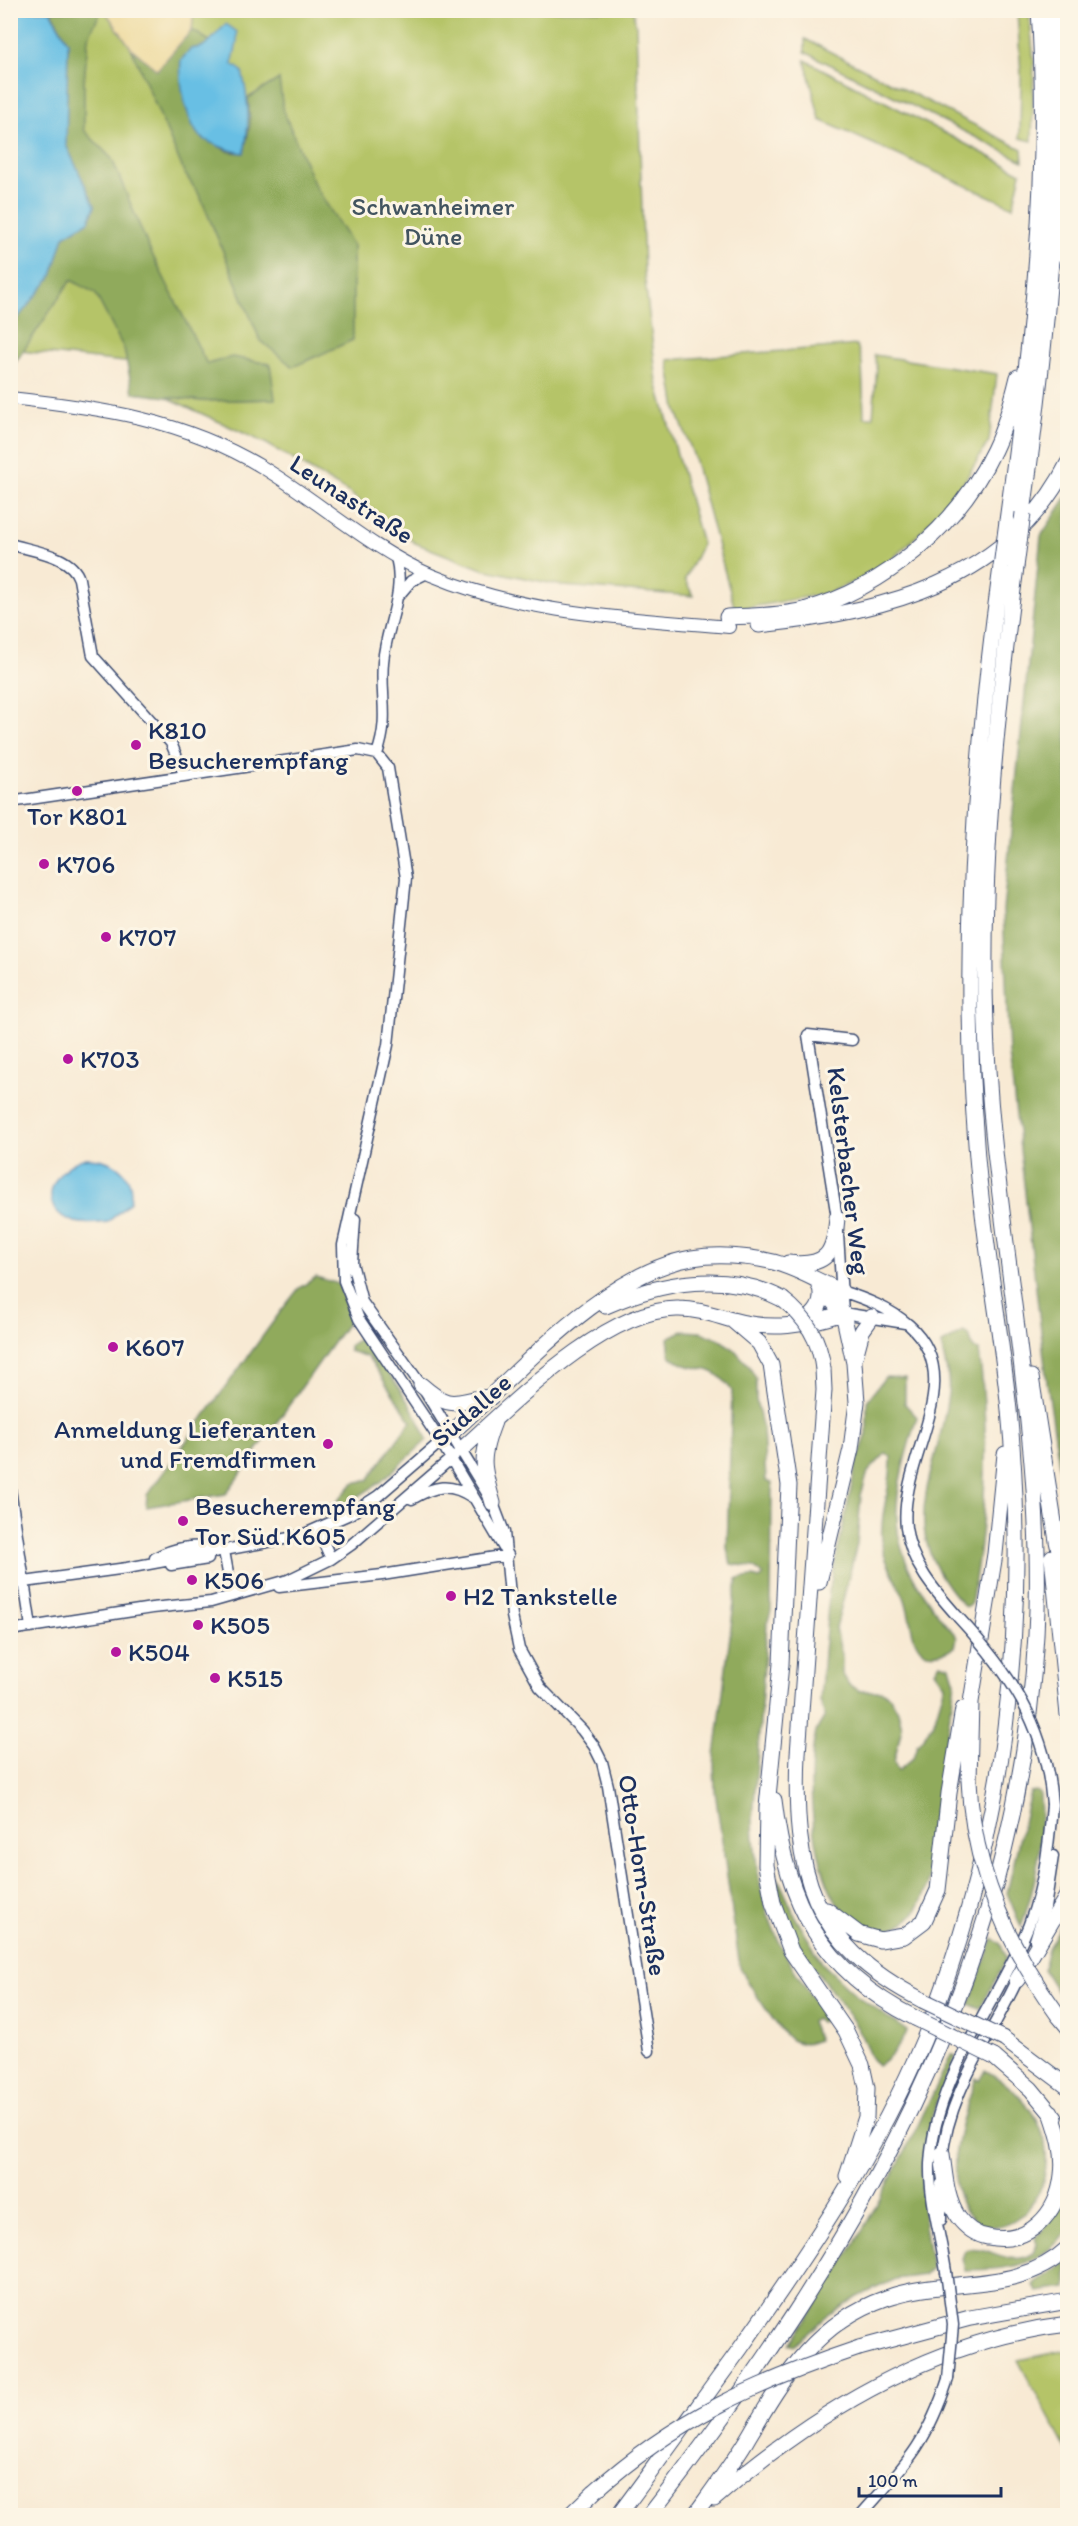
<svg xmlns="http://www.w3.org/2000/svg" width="1078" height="2526" viewBox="0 0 1078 2526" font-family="Itim,sans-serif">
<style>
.green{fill:#b5c467;stroke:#687a62;stroke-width:1.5}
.forest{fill:#90aa5c;stroke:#566c5d;stroke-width:1.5}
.sand{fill:#eeda9e;stroke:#84847e;stroke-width:1.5}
.water{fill:#67bfe4;stroke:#4177a1;stroke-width:1.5}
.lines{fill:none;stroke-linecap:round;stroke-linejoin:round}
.minor-casing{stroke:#3c4b70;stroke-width:13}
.major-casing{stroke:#3c4b70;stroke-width:14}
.highway-casing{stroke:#3c4b70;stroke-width:17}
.minor{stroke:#fff;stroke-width:10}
.major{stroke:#fff;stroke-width:12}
.highway{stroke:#fff;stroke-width:15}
.minor-bridge-casing{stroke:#3c4b70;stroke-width:13;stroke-linecap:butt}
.highway-bridge-casing{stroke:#3c4b70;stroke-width:17;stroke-linecap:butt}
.minor-bridge{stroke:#fff;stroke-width:10}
.highway-bridge{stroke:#fff;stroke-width:15}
.poi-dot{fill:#b5179e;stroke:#fcf5e5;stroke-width:2}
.labels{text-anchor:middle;stroke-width:6;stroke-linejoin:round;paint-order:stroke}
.park-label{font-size:26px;fill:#425460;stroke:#fcf5e5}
.street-label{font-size:26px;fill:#1b2f5e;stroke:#fcf5e5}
.poi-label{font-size:26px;fill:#1b2f5e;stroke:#fcf5e5;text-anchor:start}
</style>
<rect width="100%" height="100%" fill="#fcf5e5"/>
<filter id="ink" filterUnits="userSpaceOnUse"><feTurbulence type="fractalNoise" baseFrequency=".0167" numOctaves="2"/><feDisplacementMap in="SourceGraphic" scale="12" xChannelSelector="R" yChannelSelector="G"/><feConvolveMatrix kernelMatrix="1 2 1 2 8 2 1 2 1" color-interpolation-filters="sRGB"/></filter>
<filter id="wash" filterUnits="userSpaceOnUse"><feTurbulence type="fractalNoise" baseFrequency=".008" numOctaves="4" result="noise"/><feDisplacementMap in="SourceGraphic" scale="24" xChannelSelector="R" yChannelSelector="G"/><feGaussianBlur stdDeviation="1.35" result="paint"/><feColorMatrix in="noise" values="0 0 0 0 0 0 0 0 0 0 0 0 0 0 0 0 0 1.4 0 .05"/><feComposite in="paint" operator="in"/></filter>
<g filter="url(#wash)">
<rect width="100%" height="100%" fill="#f8ead4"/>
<path class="green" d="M10 11H633L636 26 644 272 657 382 702 544 685 579 693 596 563 586 482 569 415 543 348 492 267 444 166 397 202 401 275 399 172 367 11 350Z
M1017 11H1029L1034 62 1032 141 1020 138 1021 75Z
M805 39 1022 149 1023 161 805 52Z
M805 60 1021 173 1013 207 820 120Z
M857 345 862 363 864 417H873L877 366 874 355 997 374 989 441 964 482 920 533 879 571 828 593 735 610 693 454 676 409 668 360Z
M1067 2350H1068L1067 2451 1018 2360Z"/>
<path class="forest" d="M51 11H101L88 38 84 83V130L112 159 148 246 207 364 232 357 270 364 275 399 202 401 133 393 124 349 95 293 71 280 11 369V322L17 319 52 276 64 236 89 221 95 206 66 145 68 42Z
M192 30 210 41 202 47 191 49 199 136 230 152 244 153 250 124 248 98 279 79 283 110 314 184 353 246V340L293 367 260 340 200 196 185 174 131 48 157 69Z
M1067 496V1520L1046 1375 1009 1054 1003 910 1041 536Z
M316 1277 339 1284 350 1319 226 1494 146 1507 147 1495 281 1311 299 1288Z
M682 1331 701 1332 720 1340 734 1349 749 1366 756 1379V1400L763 1429 766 1481 772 1483 771 1611 767 1624 753 1820C756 1907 777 1949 827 2019L820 2022 816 2018 811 2022 818 2040C810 2043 800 2045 791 2040 780 2033 747 1981 740 1968L715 1791 714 1764 737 1579 753 1577 760 1579 764 1575 753 1567 731 1564 727 1548 732 1391C711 1358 693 1376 670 1356L668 1338Z
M963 1332 969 1335 973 1347 979 1351C990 1437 987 1518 971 1603L965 1607C890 1526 938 1482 948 1393 951 1374 942 1360 942 1344Z
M359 1339C377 1352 422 1419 427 1440L381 1482 328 1516 321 1515 314 1507 336 1503 353 1483 368 1480 411 1421 368 1357 349 1351V1346Z
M885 1377 905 1378V1404L917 1417C885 1518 886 1555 957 1637L955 1647C907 1671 915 1625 904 1597 898 1582 886 1565 883 1550 877 1518 892 1488 891 1457L886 1453 868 1472 861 1495 857 1544 836 1628 842 1658V1673L849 1685 860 1691H882L891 1698 898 1711 902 1727 894 1762 898 1771 913 1758 917 1745 933 1725 945 1685 935 1671 940 1663 950 1666 955 1682C950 1719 942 1756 939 1794 935 1826 936 1863 925 1893 919 1909 909 1924 893 1928 812 1950 803 1780 816 1732 818 1727 822 1721 825 1716L820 1701 829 1592 856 1465 867 1434V1401Z
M1036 1791 1040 1794C1043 1845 1038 1879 1021 1927L1007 1893 1030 1792Z
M777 1876 797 1920 823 1964 857 1996 907 2031C903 2044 888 2059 877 2066 868 2057 865 2041 858 2029 825 1974 784 1948 777 1876Z
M1067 1915 1068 2008H1067L1043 1969 1048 1948Z
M993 1938 1000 1943 1007 1958 980 2009 969 2004Z
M951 2054 956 2056C936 2099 920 2142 922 2190 922 2216 928 2242 932 2268L925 2275 896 2279 857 2297 825 2318 795 2346 790 2344C854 2253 906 2156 951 2054Z
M985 2070C1008 2083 1023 2098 1037 2120 1078 2206 971 2273 956 2185 950 2150 965 2111 976 2078L979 2081Z
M1067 2184V2232C1037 2267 1009 2270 965 2270L962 2259 965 2250C988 2242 1007 2270 1034 2253L1037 2244 1035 2238C1051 2222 1063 2206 1067 2184Z
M1067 2261V2288L1037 2292 1034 2285Z"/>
<path class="sand" d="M105 11H194L192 30 157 70 131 48Z"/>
<path class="water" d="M11 10 50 11 68 42 66 145 95 206 89 221 64 236 52 276 17 319 11 322Z
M226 24 237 32V43L232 64 242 71C249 102 250 121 244 153 233 152 203 142 197 133 185 114 179 83 181 60L191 49 202 47 210 41Z
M86 1158C113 1158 136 1173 130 1202L108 1222C98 1223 86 1225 75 1222 33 1209 52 1167 86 1158Z"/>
</g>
<g filter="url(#ink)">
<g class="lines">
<g class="minor-casing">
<path id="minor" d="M10 544C32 551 72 555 79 579L93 656 171 743 184 774
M399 595 411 581 427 573
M377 754C390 718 380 697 383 662 386 626 406 594 396 557
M10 802 358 750 377 754 388 768 406 878 388 1045 343 1245 344 1281 359 1319 441 1442 508 1555
M852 1040 808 1035 837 1218 843 1313 905 1323
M355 1219 352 1263 362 1302 421 1385 493 1503 504 1532 512 1616 519 1649 540 1687 582 1730 594 1746 602 1762 608 1786 649 2051
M841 1291C866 1299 889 1308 909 1325 971 1380 898 1459 906 1528 911 1564 934 1590 958 1617
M10 1489 31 1627
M412 1499C434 1486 450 1482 472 1497
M318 1530 331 1559
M224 1551 232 1595
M155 1558C173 1548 195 1544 215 1548
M171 1565 208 1559
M10 1584 127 1568 300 1536 350 1514 378 1496 444 1439
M279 1587 382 1575 508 1555
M10 1630 152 1608 211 1602 288 1580 331 1559 351 1545 454 1456
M1035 1940 1045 1908 1053 1856
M942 2160C948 2090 993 2035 1020 1974
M941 2184V2220
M946 2272C941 2236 929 2200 930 2164 934 2082 990 2013 1022 1941 1042 1898 1049 1851 1052 1804
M860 2516C905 2465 926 2446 948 2379"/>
</g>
<g class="major-casing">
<path id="major" d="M10 398C102 408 182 419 262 467 319 501 369 548 431 575 526 615 628 618 729 627"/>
</g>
<g class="highway-casing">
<path id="highway" d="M1059 229 1068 267
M1023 513C1046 346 1064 179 1054 10
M1007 521C1030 352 1051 181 1039 10
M727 617C752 616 780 616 804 610 885 588 958 526 994 450 1005 427 1012 402 1018 377
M759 625C881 613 1008 583 1068 463
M788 1263C827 1267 834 1254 837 1218
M819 1286 843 1313 854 1363 857 1402 851 1449 819 1582
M606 1306C661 1282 727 1270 782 1299
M732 1320 759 1343 771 1365 789 1485 781 1664 767 1807 766 1865 773 1903 791 1951 846 2031 862 2065 867 2088 866 2117 847 2176
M803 1322C817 1314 824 1303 820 1287
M855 1357 862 1331 872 1317
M823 1369 824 1390 798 1754C793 1872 810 1943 922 2000
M1031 1377 1057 1541 1068 1589
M421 1385C454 1414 455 1399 491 1397
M451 1433C517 1375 603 1273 692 1258 716 1254 746 1256 769 1261 794 1266 818 1282 841 1291
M461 1450C512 1404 608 1307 679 1309 698 1309 714 1315 732 1320 771 1331 805 1326 843 1313
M493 1503C482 1466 480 1458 494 1422
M1052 1557 1068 1715
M969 1780 971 1702 995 1554 1005 1454
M774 1800C786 1903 820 1970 915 2018
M827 1910 859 1934 880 1940 904 1936 924 1921 938 1890 949 1793 963 1709
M1017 1980 1068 1894
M1058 2015 1068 2027
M1004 2039 1068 2087
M994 2057 1031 2089 1055 2118
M942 2154C945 2175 946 2199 958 2217 965 2227 976 2235 988 2237 1028 2246 1058 2214 1062 2175 1065 2153 1058 2132 1051 2112
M859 2348 970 2318 1068 2301
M714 2499C814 2412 933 2340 1068 2324
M569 2516 594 2492
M618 2516C659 2461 699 2405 740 2349 810 2250 877 2151 924 2039 1005 1840 1030 1623 1009 1410 1000 1321 982 1233 976 1144 961 951 974 758 1001 567
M649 2516C855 2250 1017 1979 1036 1635 1045 1471 1009 1296 993 1132 974 944 991 754 1016 567
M694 2516C712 2491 730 2467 746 2441 783 2379 814 2323 886 2298 947 2276 1017 2296 1068 2248"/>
</g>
<use href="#minor" class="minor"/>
<use href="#major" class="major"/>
<use href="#highway" class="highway"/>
<g class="minor-bridge-casing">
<path id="minor-bridge" d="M958 1617C1010 1673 1046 1725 1052 1804
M946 2272 953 2325 948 2379"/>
</g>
<g class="highway-bridge-casing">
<path id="highway-bridge" d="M1001 567 1007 521
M1016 567 1023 513
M782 1299C806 1317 820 1339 823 1369
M969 1780C972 1866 1008 1946 1058 2015
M922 2000 1004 2039
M915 2018 994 2057
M594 2492C675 2419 757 2382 859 2348"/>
</g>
<use href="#minor-bridge" class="minor-bridge"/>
<use href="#highway-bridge" class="highway-bridge"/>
</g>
</g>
<g class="poi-dot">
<circle cx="136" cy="745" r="6"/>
<circle cx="77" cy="791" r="6"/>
<circle cx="44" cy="864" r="6"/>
<circle cx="106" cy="937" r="6"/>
<circle cx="68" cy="1059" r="6"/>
<circle cx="113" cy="1347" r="6"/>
<circle cx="328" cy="1444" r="6"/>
<circle cx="183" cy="1521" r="6"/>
<circle cx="192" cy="1580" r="6"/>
<circle cx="451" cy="1596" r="6"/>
<circle cx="198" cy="1625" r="6"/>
<circle cx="116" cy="1652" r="6"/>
<circle cx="215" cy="1678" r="6"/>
</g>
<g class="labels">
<g class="park-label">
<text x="433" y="215">Schwanheimer<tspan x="433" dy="30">Düne</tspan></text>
</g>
<g class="street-label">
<text transform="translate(352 499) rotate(33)" y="9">Leunastraße</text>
<text transform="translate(849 1171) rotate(83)" y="9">Kelsterbacher Weg</text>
<text transform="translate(471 1410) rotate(-41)" y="9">Südallee</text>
<text transform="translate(643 1875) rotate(81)" y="9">Otto-Horn-Straße</text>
</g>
<g class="poi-label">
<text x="148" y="739">K810<tspan x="148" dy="30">Besucherempfang</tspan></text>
<text x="77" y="825" text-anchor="middle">Tor K801</text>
<text x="56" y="873">K706</text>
<text x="118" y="946">K707</text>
<text x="80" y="1068">K703</text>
<text x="125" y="1356">K607</text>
<text x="316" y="1438" text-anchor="end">Anmeldung Lieferanten<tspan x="316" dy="30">und Fremdfirmen</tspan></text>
<text x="195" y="1515">Besucherempfang<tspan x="195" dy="30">Tor Süd K605</tspan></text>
<text x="204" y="1589">K506</text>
<text x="463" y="1605">H2 Tankstelle</text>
<text x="210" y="1634">K505</text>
<text x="128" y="1661">K504</text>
<text x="227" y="1687">K515</text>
</g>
</g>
<rect width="1078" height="2526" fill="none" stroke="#fcf5e5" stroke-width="36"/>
<path d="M859 2487v9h142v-9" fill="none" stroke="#1b2f5e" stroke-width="3"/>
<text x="868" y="2487" font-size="18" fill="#1b2f5e" stroke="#fcf5e5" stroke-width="4.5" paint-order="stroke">100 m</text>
</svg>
